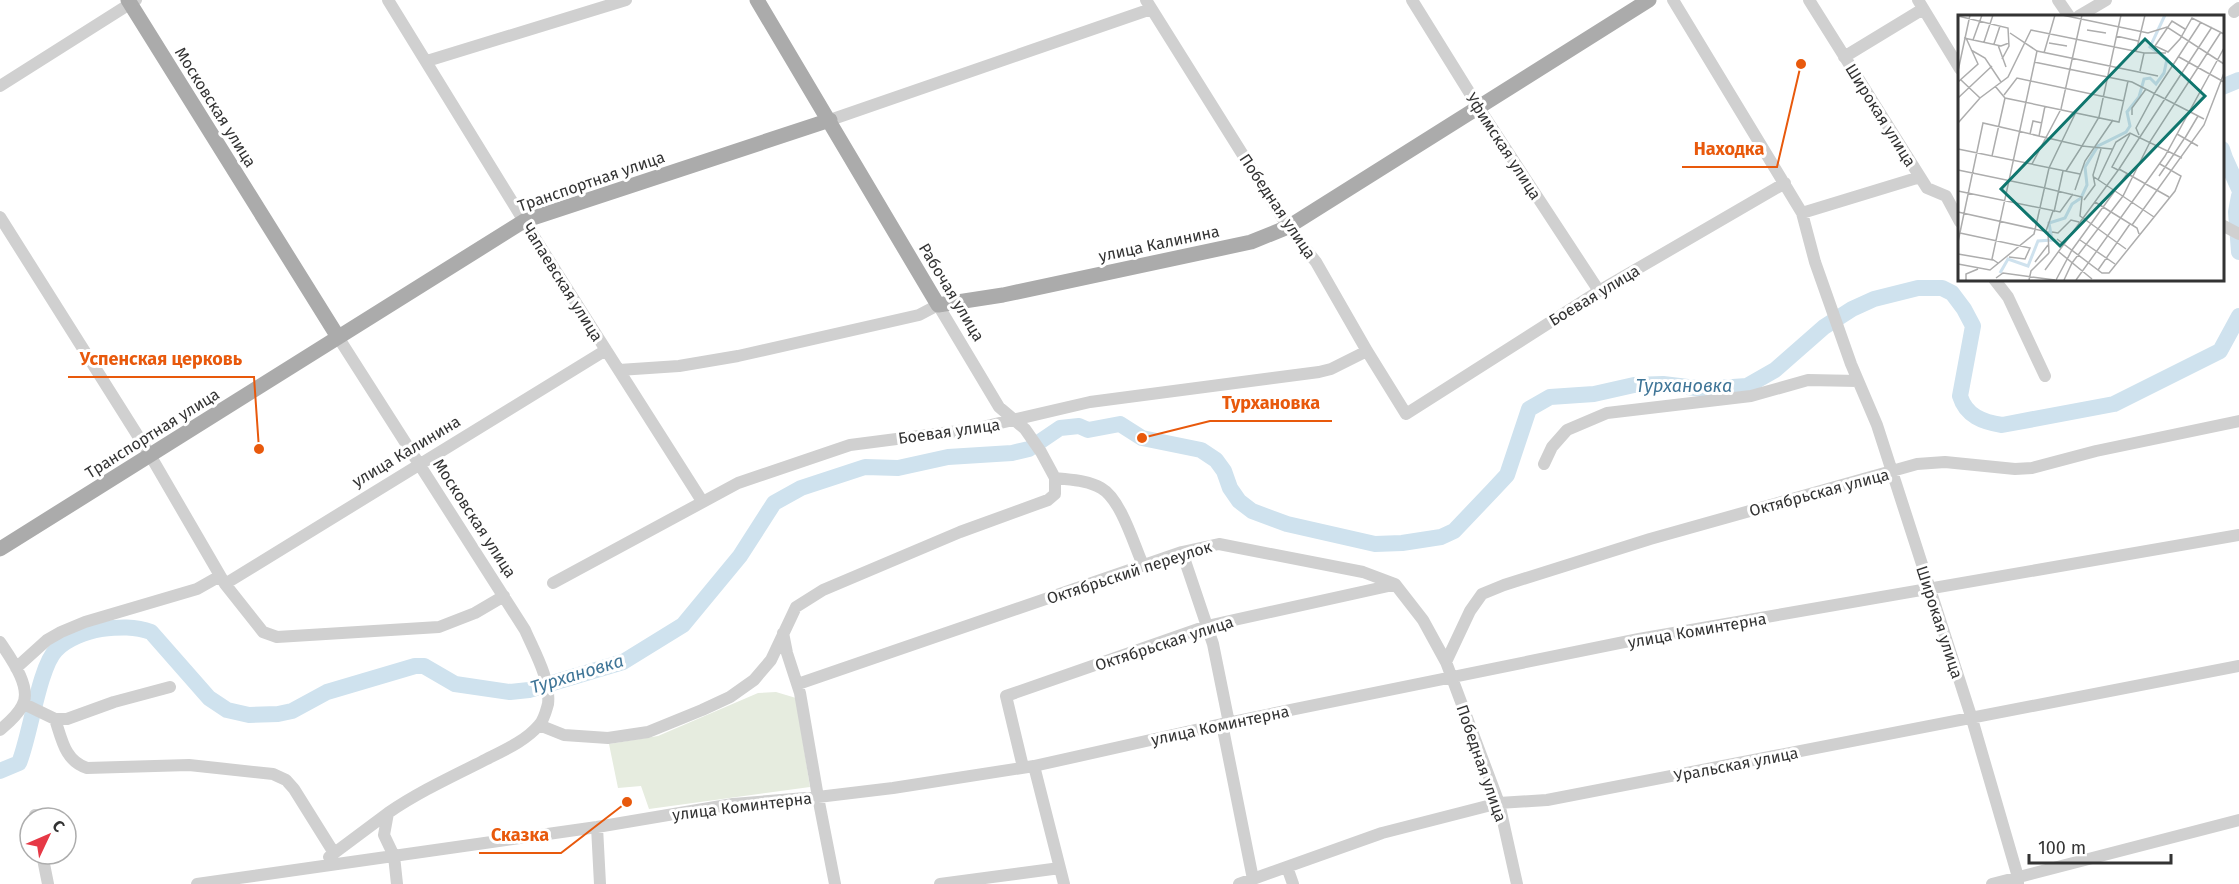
<svg xmlns="http://www.w3.org/2000/svg" width="2239" height="884" viewBox="0 0 2239 884" font-family="'Fira Sans',sans-serif">
<style>
.green{fill:#e6ecdf}
.lines{fill:none;stroke-linecap:round;stroke-linejoin:round}
.river{stroke:#cfe2ee;stroke-width:16}
.minor{stroke:#d0d0d0;stroke-width:12}
.major{stroke:#ababab;stroke-width:15}
.labels{text-anchor:middle;stroke-width:6;stroke-linejoin:round;paint-order:stroke}
.street-label{font-size:16px;fill:#333;stroke:#fff}
.water-label{font-size:18px;font-style:italic;fill:#3f7597;stroke:#fff}
.inset-river{fill:none;stroke:#cfe2ee;stroke-width:3}
.inset-road{fill:none;stroke:#adadad;stroke-width:1.5}
.view{fill:#0f766e;fill-opacity:0.15;stroke:#0f766e;stroke-width:3}
.inset-edge{fill:none;stroke:#333;stroke-width:3}
.leader{fill:none;stroke:#e8590c;stroke-width:2}
.callout-dot{fill:#e8590c;stroke:#fff;stroke-width:2}
.callout-label{font-size:18px;text-anchor:middle;font-weight:bold;fill:#e8590c;stroke:#fff;stroke-width:6;stroke-linejoin:round;paint-order:stroke}
</style>
<rect width="100%" height="100%" fill="#fff"/>
<path class="green" d="M776 692 796 698 810 787 649 809 641 786 618 788 609 744 658 736 758 693Z"/>
<g class="lines">
<path class="river" d="M2222 87 2239 80
M2222 149 2225 158 2239 189
M2239 196 2236 212 2239 252
M0 771 19 763C30 737 39 667 56 650 66 639 87 631 101 629 119 627 135 626 151 632L209 698 227 710 249 715 278 714 292 711 327 692 415 666H424L455 684 510 692 529 690 623 662 683 625 740 556 774 503 801 488 865 467 898 468 948 457 1012 453 1029 449 1060 428 1079 426 1088 430 1120 424 1142 438 1201 450 1216 460 1224 471 1230 488 1239 501 1252 511 1287 524 1375 544 1402 543 1441 537 1454 531 1493 490 1507 475 1529 409 1550 397 1594 394 1634 385 1663 384 1704 389 1747 386 1775 370 1824 327 1852 309 1874 299 1918 288H1942L1952 293 1964 309 1973 326 1960 396C1966 416 1983 422 2002 425L2114 404 2220 351 2239 316"/>
<path class="minor" d="M388 0 524 221 702 501
M1146 0 1288 227 1316 262 1367 351 1406 414 1599 291 1785 183
M1412 0 1479 108 1599 291
M1673 0 1802 213 1815 262 1851 364 1877 425 1972 719 2018 877V884
M1809 0 1927 188 1946 196 1960 222
M1918 0 1960 69
M2058 0 2069 16
M2234 12 2239 8
M2079 16 2106 0
M1844 57 1923 9
M427 61 626 0
M0 86 136 0
M830 120 1151 9
M1802 213 1920 177
M0 217 150 455 225 584 263 632 277 637 439 627 475 613 504 596
M2222 225 2239 234
M1994 279 2008 297 2045 376
M338 337 525 630C534 651 551 680 548 704 546 711 544 720 539 725 525 742 500 752 481 762 449 778 417 793 388 813L384 835 394 856 397 884
M1544 464 1552 447 1567 430 1607 413 1751 396 1808 380 1858 381
M1055 478C1070 480 1087 480 1101 488 1121 499 1134 545 1143 565
M1182 552 1213 644 1229 723
M553 583 738 483 850 445 974 429 1090 402 1319 372 1331 369 1367 351
M225 584 606 350
M783 633 787 653 800 693 818 797 835 884
M0 642C10 657 33 688 22 706 17 716 8 723 0 730
M1446 662 1470 611 1482 594 1504 585 1650 539 1917 464 1945 462 2015 469 2032 468 2096 451 2239 421
M16 668 47 640 61 632 85 622 197 589 220 576
M798 684 1182 552 1219 544 1363 572 1395 584 1423 620 1446 662 1499 803 1517 884
M24 704 55 719H67L114 702 170 687
M55 719C62 740 65 761 87 768L189 765 273 774 286 780 294 789 334 853
M1222 724 1253 879
M539 725 564 735 608 738 648 732 702 710 730 697 754 680 771 660 796 607 823 590 960 532 1048 500 1055 494V478L1041 452 1025 429 999 407 938 305 919 315 738 356 679 366 619 370
M1034 766 1064 884
M1023 767 1006 696 1207 626 1393 585
M35 815 36 818
M597 827 600 884
M42 854 48 884
M329 857 388 813
M1287 867 1293 884
M197 884 597 827 733 804 818 797 893 788 1034 766 1222 724 1639 639 2239 535
M940 884 1060 868
M1239 884 1382 833 1499 803 1547 800 2239 666
M1992 884 2239 820"/>
<path class="major" d="M128 0 338 337
M757 0 938 305 1003 295 1251 242 1288 227 1649 0
M0 549 524 221 830 120"/>
</g>
<g class="labels">
<g class="street-label">
<text transform="translate(216 107) rotate(58)" y="6">Московская улица</text>
<text transform="translate(1881 115) rotate(58)" y="6">Широкая улица</text>
<text transform="translate(1504 146) rotate(57)" y="6">Уфимская улица</text>
<text transform="translate(591 181) rotate(-19)" y="6">Транспортная улица</text>
<text transform="translate(1278 206) rotate(56)" y="6">Победная улица</text>
<text transform="translate(1159 243) rotate(-12)" y="6">улица Калинина</text>
<text transform="translate(563 282) rotate(58)" y="6">Чапаевская улица</text>
<text transform="translate(952 292) rotate(59)" y="6">Рабочая улица</text>
<text transform="translate(1594 295) rotate(-31)" y="6">Боевая улица</text>
<text transform="translate(949 431) rotate(-8)" y="6">Боевая улица</text>
<text transform="translate(152 433) rotate(-32)" y="6">Транспортная улица</text>
<text transform="translate(406 451) rotate(-31)" y="6">улица Калинина</text>
<text transform="translate(1819 492) rotate(-15)" y="6">Октябрьская улица</text>
<text transform="translate(475 518) rotate(57)" y="6">Московская улица</text>
<text transform="translate(1129 572) rotate(-18)" y="6">Октябрьский переулок</text>
<text transform="translate(1940 622) rotate(72)" y="6">Широкая улица</text>
<text transform="translate(1697 630) rotate(-10)" y="6">улица Коминтерна</text>
<text transform="translate(1164 643) rotate(-18)" y="6">Октябрьская улица</text>
<text transform="translate(1220 725) rotate(-12)" y="6">улица Коминтерна</text>
<text transform="translate(1482 763) rotate(71)" y="6">Победная улица</text>
<text transform="translate(1736 764) rotate(-11)" y="6">Уральская улица</text>
<text transform="translate(742 806) rotate(-7)" y="6">улица Коминтерна</text>
</g>
<g class="water-label">
<text x="1684" y="392">Турхановка</text>
<text transform="translate(577 674) rotate(-17)" y="6">Турхановка</text>
</g>
</g>
<g transform="translate(1958 15)">
<rect width="266" height="266" fill="#fff"/>
<path class="inset-river" d="M42 258 50 244 70 251 80 226 94 225 91 208 107 203 114 189 123 183 129 170 127 152 140 131 168 117 172 111 169 97 181 82 186 64 192 63 198 69 206 58 209 44 192 32 207 0"/>
<path class="inset-road" d="M104 0 190 18 209 12 266 49M0 1 50 13 51 31 44 44M227 14 214 6 197 31 210 37 222 24 234 3 266 19M129 15 148 18M52 18 79 36 200 61M158 21 180 26M6 23 43 31 51 28M15 25 24 0M26 27 35 0M91 28 109 31M36 29 42 11M40 30 48 52M13 35 27 43 43 67M178 37 187 0M86 38 97 0M221 42 266 67M76 47 174 67 246 104M0 56 12 0M182 56 186 38M3 65 22 83M0 67 20 49 8 23M37 71 47 83 161 107 170 66M46 80 59 63 166 86M0 83 34 51M174 100V93L188 74M0 108 22 83 50 62 73 15 186 38H208M72 119 75 106 84 108M219 119 240 131M181 120 178 113 198 76 243 7M81 121 87 91M227 123 240 101M104 126 118 97M0 134 122 159M216 139 226 124M34 141 47 83M74 149 103 94 124 0M161 154 211 182M0 155 87 173M160 155 154 152 172 119M108 156 124 131 154 134M201 161 216 139M136 162 196 202M140 165 158 127 172 118 224 143M87 173 124 182 122 201 125 203M117 175 127 146 155 105M0 176 102 197 115 179M126 185 137 170 135 160 143 134M137 187 179 213 181 219M0 197 90 217 91 238M96 197 105 156M125 203 168 234M174 210 246 110 266 58M88 216 95 196M94 217 100 218 113 205 121 207M2 218 72 233 67 244 51 242M99 224 144 258H151L217 176 223 161 202 149M122 225 157 249M0 227 25 108 124 131 141 102 163 0M101 237 134 264M0 239 35 245M77 247 90 230M40 248 34 244 79 36M0 249 32 255 76 219 91 153 104 126M87 255 161 154 254 12M140 255 172 209M38 263 45 258 97 265M8 265V259L20 254M71 265 73 256 91 238M98 265 114 235 169 159M106 265 114 248 165 181 193 125 263 17M118 265 207 141 266 33"/>
<path class="view" d="M187 24 247 81 102 231 43 174Z"/>
<rect width="266" height="266" class="inset-edge"/>
</g>
<path class="leader" d="M1801 64L1777 167H1682M259 449L254 377H68M1142 438L1210 421H1332M627 802L561 853H479"/>
<g class="callout-dot">
<circle cx="1801" cy="64" r="6"/>
<circle cx="259" cy="449" r="6"/>
<circle cx="1142" cy="438" r="6"/>
<circle cx="627" cy="802" r="6"/>
</g>
<g class="callout-label">
<text x="1729" y="155">Находка</text>
<text x="161" y="365">Успенская церковь</text>
<text x="1271" y="409">Турхановка</text>
<text x="520" y="841">Сказка</text>
</g>
<g transform="translate(48 836) rotate(46)"><circle r="28" fill="#ffffff" stroke="#adadad" stroke-width="1.5"/>
<path d="M0-4.5L10 22L0 15L-10 22Z" fill="#e63946"/>
<text y="-9" font-size="16" font-weight="bold" text-anchor="middle" fill="#333333">С</text>
</g>
<path d="M2029 854v9h142v-9" fill="none" stroke="#333333" stroke-width="3"/>
<text x="2038" y="854" font-size="18" fill="#333333" stroke="#ffffff" stroke-width="4.5" paint-order="stroke">100 m</text>
</svg>
